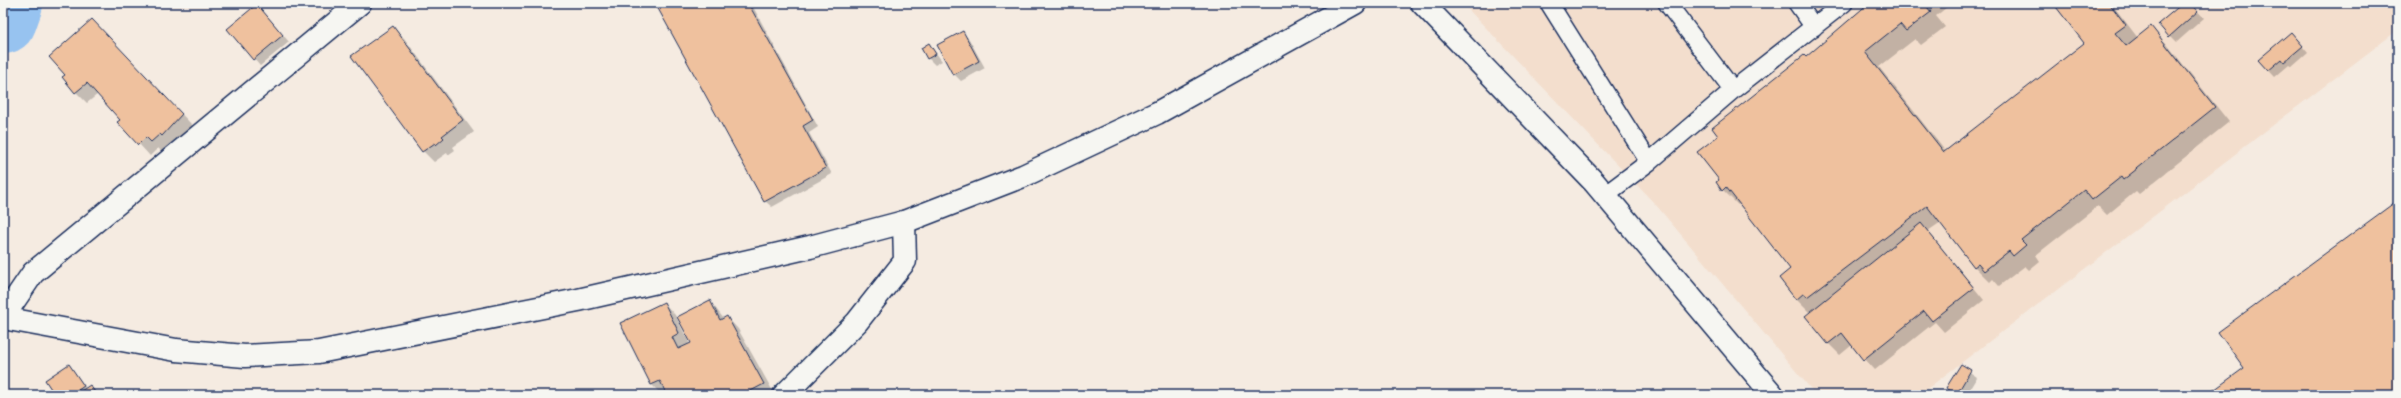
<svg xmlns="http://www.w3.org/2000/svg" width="2401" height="398" viewBox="0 0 2401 398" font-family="'Architects Daughter',sans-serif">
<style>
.built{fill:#f3decd}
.shadow{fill:#0003}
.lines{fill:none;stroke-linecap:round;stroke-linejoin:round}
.river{stroke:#97c3f0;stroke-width:68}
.building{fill:#efc19e;stroke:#1b2f5e}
.service-casing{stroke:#1b2f5e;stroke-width:20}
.minor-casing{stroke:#1b2f5e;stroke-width:25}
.tertiary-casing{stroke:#1b2f5e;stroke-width:25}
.service{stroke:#f6f6f2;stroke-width:17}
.minor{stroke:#f6f6f2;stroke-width:22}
.tertiary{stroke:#f6f6f2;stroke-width:22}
</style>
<rect width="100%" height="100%" fill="#f5ebe1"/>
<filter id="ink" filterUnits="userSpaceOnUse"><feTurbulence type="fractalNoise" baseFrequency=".025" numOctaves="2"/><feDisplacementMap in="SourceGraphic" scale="8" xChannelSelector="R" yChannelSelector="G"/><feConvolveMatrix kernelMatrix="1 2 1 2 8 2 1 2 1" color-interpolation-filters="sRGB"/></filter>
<g filter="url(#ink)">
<path class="built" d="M1467 3H2398V30L1919 395H1816L1656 205 1464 5Z"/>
<path class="shadow" d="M656 3H751L818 127 809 133 832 174 772 207 765 201Z
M1870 3H1952L1936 16 1945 27 1921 45 1915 39 1879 67 1946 152 2085 43 2054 3H2111L2138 38 2151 28 2166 43 2229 122 2139 194 2136 191 2107 215 2098 206 2036 255 2040 261 2029 270 2025 266 1999 286 1993 279 1990 282 1975 267 1941 222 1928 231 1984 300 1944 332 1935 322 1875 370 1852 345 1840 355 1828 343 1810 313 1796 299 1792 269 1740 203 1738 205 1723 190 1719 136 1806 58 1846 26 1844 24Z
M2184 3H2190L2204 18 2177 42 2160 25Z
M263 11 289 42 260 66 228 29Z
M393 27 404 38 474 132 453 147 455 150 448 155 447 153 434 162 423 151Z
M103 32 193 126 174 147 163 153 158 148 150 156 119 122 121 120 98 94 87 103 76 92Z
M962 32 969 39 985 68 961 81 954 74Z
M2297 40 2308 53 2292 67 2289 65 2275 77 2259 60Z
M929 44 942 61 935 65 928 58Z
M710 301 724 319 727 317 738 329 775 395H662L652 385 664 303 675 315 690 345 692 344Z
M69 365 86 388 90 386 99 395H57Z
M1961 366 1977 377 1966 395H1955L1948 388Z"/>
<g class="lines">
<path class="river" d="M3 20 9 3"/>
</g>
<path class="building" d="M655 3H748L813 120 803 126 826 168 764 202Z
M1869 3H1924L1931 12 1906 31 1900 24 1865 52 1944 152 2084 43 2053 3H2109L2126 25 2115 33 2126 46 2151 26 2215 107 2123 180 2121 177 2092 200 2084 190 2021 240 2026 245 2013 256 2009 251 1984 271 1978 264 1974 267 1927 206 1807 297 1804 293 1796 300 1779 278 1790 269 1726 187 1722 191 1716 182 1719 180 1697 152 1718 136 1712 128 1804 55 1806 57Z
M2183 3H2191L2198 11 2169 37 2158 24Z
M257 4 283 35 253 60 227 29Z
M92 19 182 114 162 136 160 134 151 142 146 137 138 145 117 122 120 120 87 83 75 93 62 77 65 75 49 57Z
M393 26 463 120 442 136 444 138 436 145 435 143 422 152 351 56Z
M963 31 979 61 953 75 937 45Z
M2291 32 2303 46 2284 62 2282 59 2268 71 2258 60Z
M929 43 936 54 927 59 921 48Z
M2398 200V395H2207L2244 368 2218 332Z
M1921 223 1974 288 1932 321 1924 311 1863 360 1842 333 1828 344 1805 316Z
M710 300 720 320 727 316 764 384 743 395H667L660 381 651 385 620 323 664 302 679 333 672 337 678 349 691 343 677 317Z
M69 364 84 386 71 395H55L45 380Z
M1961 364 1971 370 1957 394 1946 388Z
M90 385 97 395H75Z"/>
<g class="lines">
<g class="service-casing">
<path id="service" d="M1549 3 1649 162
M1667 3 1733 90
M1797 3 1814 27
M1605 195 1649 162 1733 90 1844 3"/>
</g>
<g class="minor-casing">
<path id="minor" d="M1422 3 1594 182 1773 395
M3 317 33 273 360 3
M784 395 857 322 905 261 904 222"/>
</g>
<g class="tertiary-casing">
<path id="tertiary" d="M3 318 176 350 245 356 319 352 578 300 810 247 904 222 1023 176 1157 113 1355 3"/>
</g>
<use href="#service" class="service"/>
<use href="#minor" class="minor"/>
<use href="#tertiary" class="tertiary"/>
</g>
</g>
<rect width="2401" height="398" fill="none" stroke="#f6f6f2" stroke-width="16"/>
<rect x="8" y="8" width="2385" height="382" fill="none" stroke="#1b2f5e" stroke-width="1.5" filter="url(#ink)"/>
</svg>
